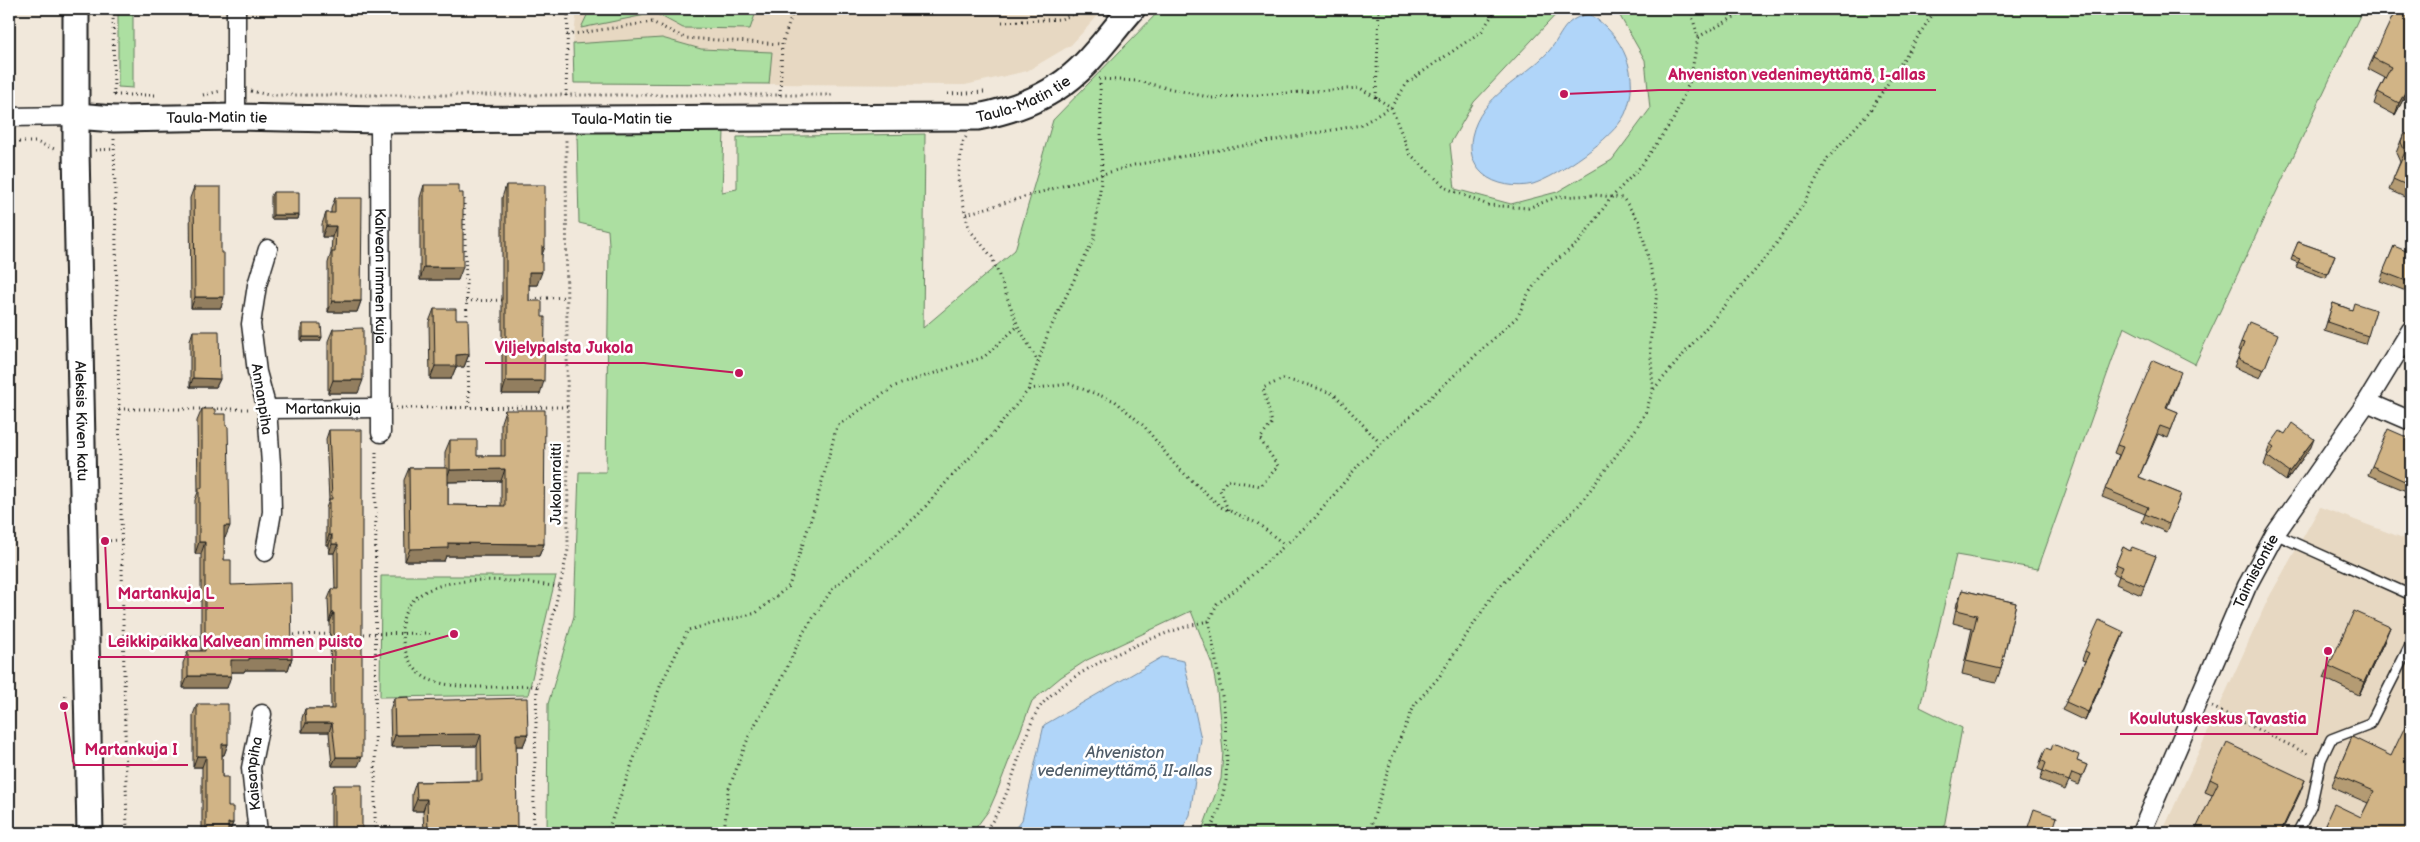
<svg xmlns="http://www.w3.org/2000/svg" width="2420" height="842" viewBox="0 0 2420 842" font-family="'Balsamiq Sans',sans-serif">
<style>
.built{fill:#e7d8c2}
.green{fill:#acdfa1;stroke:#647e5e}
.water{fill:#b0d5f9;stroke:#758ba1}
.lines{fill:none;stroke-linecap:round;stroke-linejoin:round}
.lane-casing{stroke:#1c1c1c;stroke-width:12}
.street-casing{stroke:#1c1c1c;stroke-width:21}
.secondary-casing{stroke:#1c1c1c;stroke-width:29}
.path{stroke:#1c1c1c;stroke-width:3;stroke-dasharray:1 4;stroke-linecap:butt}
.lane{stroke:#fff;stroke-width:9}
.street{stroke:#fff;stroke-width:18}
.secondary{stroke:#fff;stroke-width:25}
.wall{fill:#b49b73;stroke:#1c1c1c;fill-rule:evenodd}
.shaded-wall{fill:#927e5e;stroke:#1c1c1c}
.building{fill:#d1b486;stroke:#1c1c1c}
.labels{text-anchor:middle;stroke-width:5;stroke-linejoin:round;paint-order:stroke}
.street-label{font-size:15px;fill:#1c1c1c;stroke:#fff}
.water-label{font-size:16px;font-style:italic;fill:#505d69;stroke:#fff}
.leader{fill:none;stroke:#c2185b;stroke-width:2}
.callout-dot{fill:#c2185b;stroke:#fff;stroke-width:2}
.callout-label{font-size:16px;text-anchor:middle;font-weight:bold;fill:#c2185b;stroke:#fff;stroke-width:5;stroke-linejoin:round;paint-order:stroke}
</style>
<rect width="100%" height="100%" fill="#f1e8db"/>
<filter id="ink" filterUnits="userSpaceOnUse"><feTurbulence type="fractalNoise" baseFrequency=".02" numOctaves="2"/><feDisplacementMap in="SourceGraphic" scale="10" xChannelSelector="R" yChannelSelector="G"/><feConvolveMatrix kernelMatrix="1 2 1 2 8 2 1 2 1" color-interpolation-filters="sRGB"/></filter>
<g filter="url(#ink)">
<path class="built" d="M577 9H1104L1071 45 1027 71 965 85 574 83 573 44Z
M2320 507 2411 541V833H2162L2268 599Z"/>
<path class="green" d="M118 9H133V88L118 87Z
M590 9H757L750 29 683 28 655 13 581 28Z
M1161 9H1561L1474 102 1450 144 1455 189 1511 204 1557 192 1612 160 1650 109 1645 60 1616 9H2363L2195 364 2124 327 2038 569 1956 555 1920 707 1962 728 1943 833H1201L1221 779 1223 752 1217 691 1212 664 1191 611 1087 660 1061 677 1032 701 996 794 989 810 972 833H547L548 704 574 616 579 472H606L609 245 608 230 579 223 577 133 586 129 724 131 722 192 737 189V137L925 134 923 328 1015 250 1053 120Z
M662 38 701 49 772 52 769 84 574 83 573 44Z
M381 576H556L528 695 380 697Z"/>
<path class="water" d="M1589 14C1623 34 1642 76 1625 114 1614 138 1558 176 1533 184 1517 188 1495 185 1483 174 1472 164 1469 151 1472 136 1481 95 1523 80 1549 51 1563 34 1563 19 1589 14Z
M1162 657 1184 661 1201 739 1190 815 1180 833H1011L1022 820 1044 725Z"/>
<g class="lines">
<g class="lane-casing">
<path id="lane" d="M2275 534 2411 595
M2297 833 2311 807 2321 760 2331 739 2370 724 2411 643"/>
</g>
<g class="street-casing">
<g id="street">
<path d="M9 117 76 116"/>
<path d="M236 117V9"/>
<path id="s1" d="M380 120 381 433"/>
<path d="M2367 402 2411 421"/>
<path id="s2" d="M267 409 381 408"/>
<path d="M265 552 272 512 271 464 267 409 257 372 251 324 257 285 268 249"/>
<path id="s3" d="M258 833 251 768 262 714"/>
<path id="s4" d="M2141 833 2247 586 2275 534 2367 402 2411 330"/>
</g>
</g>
<g class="secondary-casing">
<g id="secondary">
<path id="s5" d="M76 9V150L90 833"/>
<path id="s6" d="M76 116 114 119 236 117 380 120 978 117C1014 110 1052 96 1079 70 1098 52 1114 29 1132 9"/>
</g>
</g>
<path class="path" d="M113 9 114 95
M1002 22 1061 19 1088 9
M567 35 652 22 685 38 782 44
M1698 37 1749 9
M1099 79 1137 81 1212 98 1360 88 1391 107 1410 154 1446 188 1488 205 1528 208 1557 197 1595 195 1623 198 1639 221 1657 293 1650 343 1653 389
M251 91 269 95H835
M948 94 985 92
M114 95H156
M203 95 221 91
M780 95 782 44 794 9
M566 96 568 9
M1376 98 1379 9
M966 137 962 144 958 180 969 229 992 257 1018 326 1038 362
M114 139 127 833
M9 142H36L57 150
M95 150 114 149
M464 199 467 322
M966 214 1134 165 1361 125 1391 107 1408 82 1482 31 1496 9
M527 299 566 297
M466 301 506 300
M468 356 469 408
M1029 389 1069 384 1115 401 1144 426 1176 466 1221 507 1257 523 1285 545
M396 408 567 407
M119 409H206
M212 409H251
M1228 510 1220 490 1227 480 1261 486 1278 466 1260 439 1272 423 1263 388 1283 379 1305 384 1334 394 1381 444
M105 541 121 540
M359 634 433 633
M289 635 332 634
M106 638 205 636
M537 686C504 686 460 691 430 680 415 674 405 656 403 641 390 562 514 580 559 587
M64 706 65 694
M2212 707 2310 755
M375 833 376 448
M533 833 537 686 568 550 566 139
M607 833 661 684 688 630 756 613 789 586 815 507 837 426 895 386 984 357 1018 326
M724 833 728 791 750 733 780 682 803 633 833 588 918 515 949 479 991 436 1029 389 1048 333 1094 239 1102 174 1100 80
M983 833C1012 800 1016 754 1035 715 1055 674 1165 629 1209 621
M1209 833 1219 811 1226 780 1227 753 1224 707 1209 621 1217 604 1240 586 1314 519 1360 463 1518 316 1528 294 1546 269 1579 242 1611 198 1641 166 1673 120 1690 81 1698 37 1690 9
M1369 833 1392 757 1415 704 1439 677 1496 590 1579 505 1636 429 1646 411 1653 390 1769 254 1803 205 1828 158 1870 111 1932 15 1939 9"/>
<use href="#lane" class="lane"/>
<use href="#street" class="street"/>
<use href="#secondary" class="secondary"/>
</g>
<path class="wall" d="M2411 9V38L2409 43 2411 44V102L2404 98 2395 115 2374 104 2378 92 2385 78 2368 69 2373 58Z
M2404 133 2411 136V200L2389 190 2400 162 2396 153Z
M424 185 458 280H420V198Z
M506 185 542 256 537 285H529V301L540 394H502V198Z
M194 187 221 308H191L190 198Z
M273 192 299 215 298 219H271V196Z
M335 198 361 301 357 312H328V263L331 253 332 237H322V224L326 213H331V209Z
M2298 242 2335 255 2326 278 2296 267 2298 263 2291 260Z
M2394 246 2411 278 2406 291 2380 281Z
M2333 303 2352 310H2376L2365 344 2324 331Z
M434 309 456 319 469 354 464 367H456L451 379H430L429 322Z
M303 324 322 337 320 341H301V328Z
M333 329 358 393H328V341Z
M193 331 220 379 216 387H190V340Z
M2241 342 2275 343 2260 378 2234 367 2241 351 2238 350Z
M2178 380 2167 408 2178 412 2168 438 2158 434 2139 477 2181 494 2166 532 2142 522 2145 514 2102 497 2119 455 2114 453 2117 445Z
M202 409 225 538H224V560L231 585 292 658 288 670H245L244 672H231L227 688H183V663L188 651H201V554H195V500L198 492 197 421Z
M505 410 544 544 539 556H446L444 561H405L404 480 409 468H445V452L450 440 477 456H501V422ZM501 481V506L448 505V482Z
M329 430 358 766H332L329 732H302V718L305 709H331L330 622H329L328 599 332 589H335L334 553H329V545H326V508L329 500 326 439Z
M2411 439V493L2368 475 2372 466Z
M2270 445 2311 447 2286 481 2264 465 2267 456 2268 454 2267 453Z
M2123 547 2130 551 2156 556 2141 595 2116 584 2119 576 2113 573Z
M1962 590 2016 603 2001 669 1996 682 1962 674 1972 628 1953 623 1957 603Z
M2121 640 2085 721 2062 710 2066 702 2085 661 2082 660 2085 651Z
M2385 640 2359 695 2324 678 2329 666Z
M394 698 409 701 528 734 523 746H516V833H424L423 811H412V794L416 782 477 781V746L391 747 390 710Z
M197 704 228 744 224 755H222V777L228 807 233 823 229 833H202V767H193V715Z
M2352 737 2411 833H2321L2325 824 2361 817 2368 803 2331 787Z
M2041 760 2077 761 2087 765 2079 785 2069 781 2065 790 2040 780 2043 771 2038 769Z
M2210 779 2300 793 2212 795 2205 792Z
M334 785 362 833H331V793Z"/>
<path class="shaded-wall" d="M2408 87 2404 98 2395 115 2399 103Z
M273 215H299L298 219H271Z
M326 226H336L332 237H322Z
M542 247H545L540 260Z
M424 267H463L458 280H420Z
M529 272H542L537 285H524Z
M195 297H224L221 308H191Z
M332 301H361L357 312H328Z
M303 337H322L320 341H301Z
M469 354 464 367H456L451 379H430L435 366 456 355Z
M193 378 220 379 216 387H190Z
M333 380H363L358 393H328Z
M506 381H544L540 394H502Z
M2314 439 2311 447 2286 481 2289 472Z
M505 469 501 481 445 482 450 470Z
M224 526H230L225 538H220Z
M329 535H332L329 545H326Z
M199 542H205L201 554H195Z
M448 543 544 544 539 556H446L444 561H405L410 549Z
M332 544H338L334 553H329Z
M332 613H334L330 622H329Z
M2390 627 2385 640 2359 695 2364 682Z
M2124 632 2121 640 2085 721 2088 712Z
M249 658H292L288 670H245L244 672H227L231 660Z
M188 676H231L227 688H183Z
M306 723H332L329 732H302Z
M481 734 477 746 391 747 395 735Z
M516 734H528L523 746H511Z
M222 744H228L224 755H218Z
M197 756H206L202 767H193Z
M336 757H362L358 766H332Z
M2305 780 2300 793 2281 833H2280Z
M417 799H427L423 811H412Z
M228 823H233L229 833H205L206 831Z
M428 831H517L516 833H427Z"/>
<path class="building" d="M2396 9H2411V35L2408 42 2411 44V88L2408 87 2399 103 2378 92 2391 67 2373 58Z
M2404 133 2411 136V187L2393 179 2405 152 2401 142Z
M424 185H459V193H463V267H424Z
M506 185H545V247H542V272H529V301H542V317H545L544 381H506Z
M194 187H221V253H224V297H195Z
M273 192H299V215H273Z
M335 198H362L361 301H332V252H335L336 226H326V213H335Z
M2298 242 2335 255 2327 274 2298 262 2300 259 2292 256Z
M2394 246 2411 253V277L2409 282 2383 272Z
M2333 303 2352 310 2354 303 2376 310 2368 336 2327 322Z
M434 309H456V319H468L469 354 456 355V366H435Z
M2249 322 2278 334 2264 370 2238 359 2244 343 2241 342Z
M303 324H321L322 337H303Z
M363 328V380H333V329Z
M193 331H219L220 379 193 378Z
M2153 360 2181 372 2166 407 2178 412 2171 430 2160 426 2139 477 2181 494 2169 524 2145 514 2148 507 2105 489 2123 447 2117 445Z
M202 409H215V414H226V426H228L230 526H224V560H231V585L291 583 292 658H249V660H231V676H188V651H205V542H199V488H202Z
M505 410H545L544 544 448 543V548L410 549 409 468H448V505L505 506V469L450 470V440H477V456H505Z
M2292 423 2314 439 2289 472 2267 456 2274 448 2270 445 2280 431 2285 434Z
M2388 429 2411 439V484L2372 466Z
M329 430H362V757H336L332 723H306L305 709H334V613H332V589H338V544H332V535H329V499H332Z
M2123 547 2130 551 2132 547 2156 556 2144 586 2119 576 2123 567 2116 564Z
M1962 590 2016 603 2001 669 1966 661 1977 615 1957 610Z
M2354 611 2390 627 2364 682 2329 666Z
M2099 620 2124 632 2088 712 2066 702 2089 653 2085 651Z
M409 697V701L527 698 528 734H516L517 831H428L427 799H417L416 782 482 781 481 734 395 735 394 698Z
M197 704H228V744H222V777H228V807H233V823H228V831H206V756H197Z
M2411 714V833H2344L2325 824 2334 804 2361 817 2374 791 2336 775 2352 737 2391 756Z
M2227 743 2305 780 2280 833H2194L2218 783 2210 779Z
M2053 744 2079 755 2077 761 2087 765 2082 777 2072 773 2069 781 2043 771 2046 763 2041 760 2046 748 2051 750Z
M334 785H362V833H334Z
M2034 809 2057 817 2052 833H2026Z"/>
</g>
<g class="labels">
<g class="street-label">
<text dy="5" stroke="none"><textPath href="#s6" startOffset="951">Taula-Matin tie</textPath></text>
<text dy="5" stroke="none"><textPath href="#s6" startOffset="141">Taula-Matin tie</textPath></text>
<text dy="5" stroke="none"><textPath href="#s6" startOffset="546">Taula-Matin tie</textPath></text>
<text dy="5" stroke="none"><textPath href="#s1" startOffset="156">Kalvean immen kuja</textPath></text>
<text transform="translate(262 399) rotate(81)" y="5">Annanpiha</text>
<text dy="5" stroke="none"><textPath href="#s2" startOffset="56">Martankuja</textPath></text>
<text dy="5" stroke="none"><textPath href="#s5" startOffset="412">Aleksis Kiven katu</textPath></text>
<text transform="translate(556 484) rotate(-90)" y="5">Jukolanraitti</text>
<text dy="5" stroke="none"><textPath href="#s4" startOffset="286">Taimistontie</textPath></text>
<text dy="5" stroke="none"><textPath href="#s3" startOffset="60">Kaisanpiha</textPath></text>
</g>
<g class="water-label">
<text x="1125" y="758">Ahveniston<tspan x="1125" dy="18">vedenimeyttämö, II-allas</tspan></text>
</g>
</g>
<path class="leader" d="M1564 94L1659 90H1936M739 373L644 363H485M105 541L108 608H224M454 634L373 657H98M2328 651L2317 734H2120M64 706L74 765H188"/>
<g class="callout-dot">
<circle cx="1564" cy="94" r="5"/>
<circle cx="739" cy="373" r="5"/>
<circle cx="105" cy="541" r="5"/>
<circle cx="454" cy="634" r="5"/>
<circle cx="2328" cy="651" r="5"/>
<circle cx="64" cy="706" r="5"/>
</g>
<g class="callout-label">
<text x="1797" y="80">Ahveniston vedenimeyttämö, I-allas</text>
<text x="564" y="353">Viljelypalsta Jukola</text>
<text x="166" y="599">Martankuja L</text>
<text x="235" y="647">Leikkipaikka Kalvean immen puisto</text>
<text x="2218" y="724">Koulutuskeskus Tavastia</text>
<text x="131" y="755">Martankuja I</text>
</g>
<rect width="2420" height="842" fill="none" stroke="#fff" stroke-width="30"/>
<rect x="15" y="15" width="2390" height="812" fill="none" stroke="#1c1c1c" stroke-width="2" filter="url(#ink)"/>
</svg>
